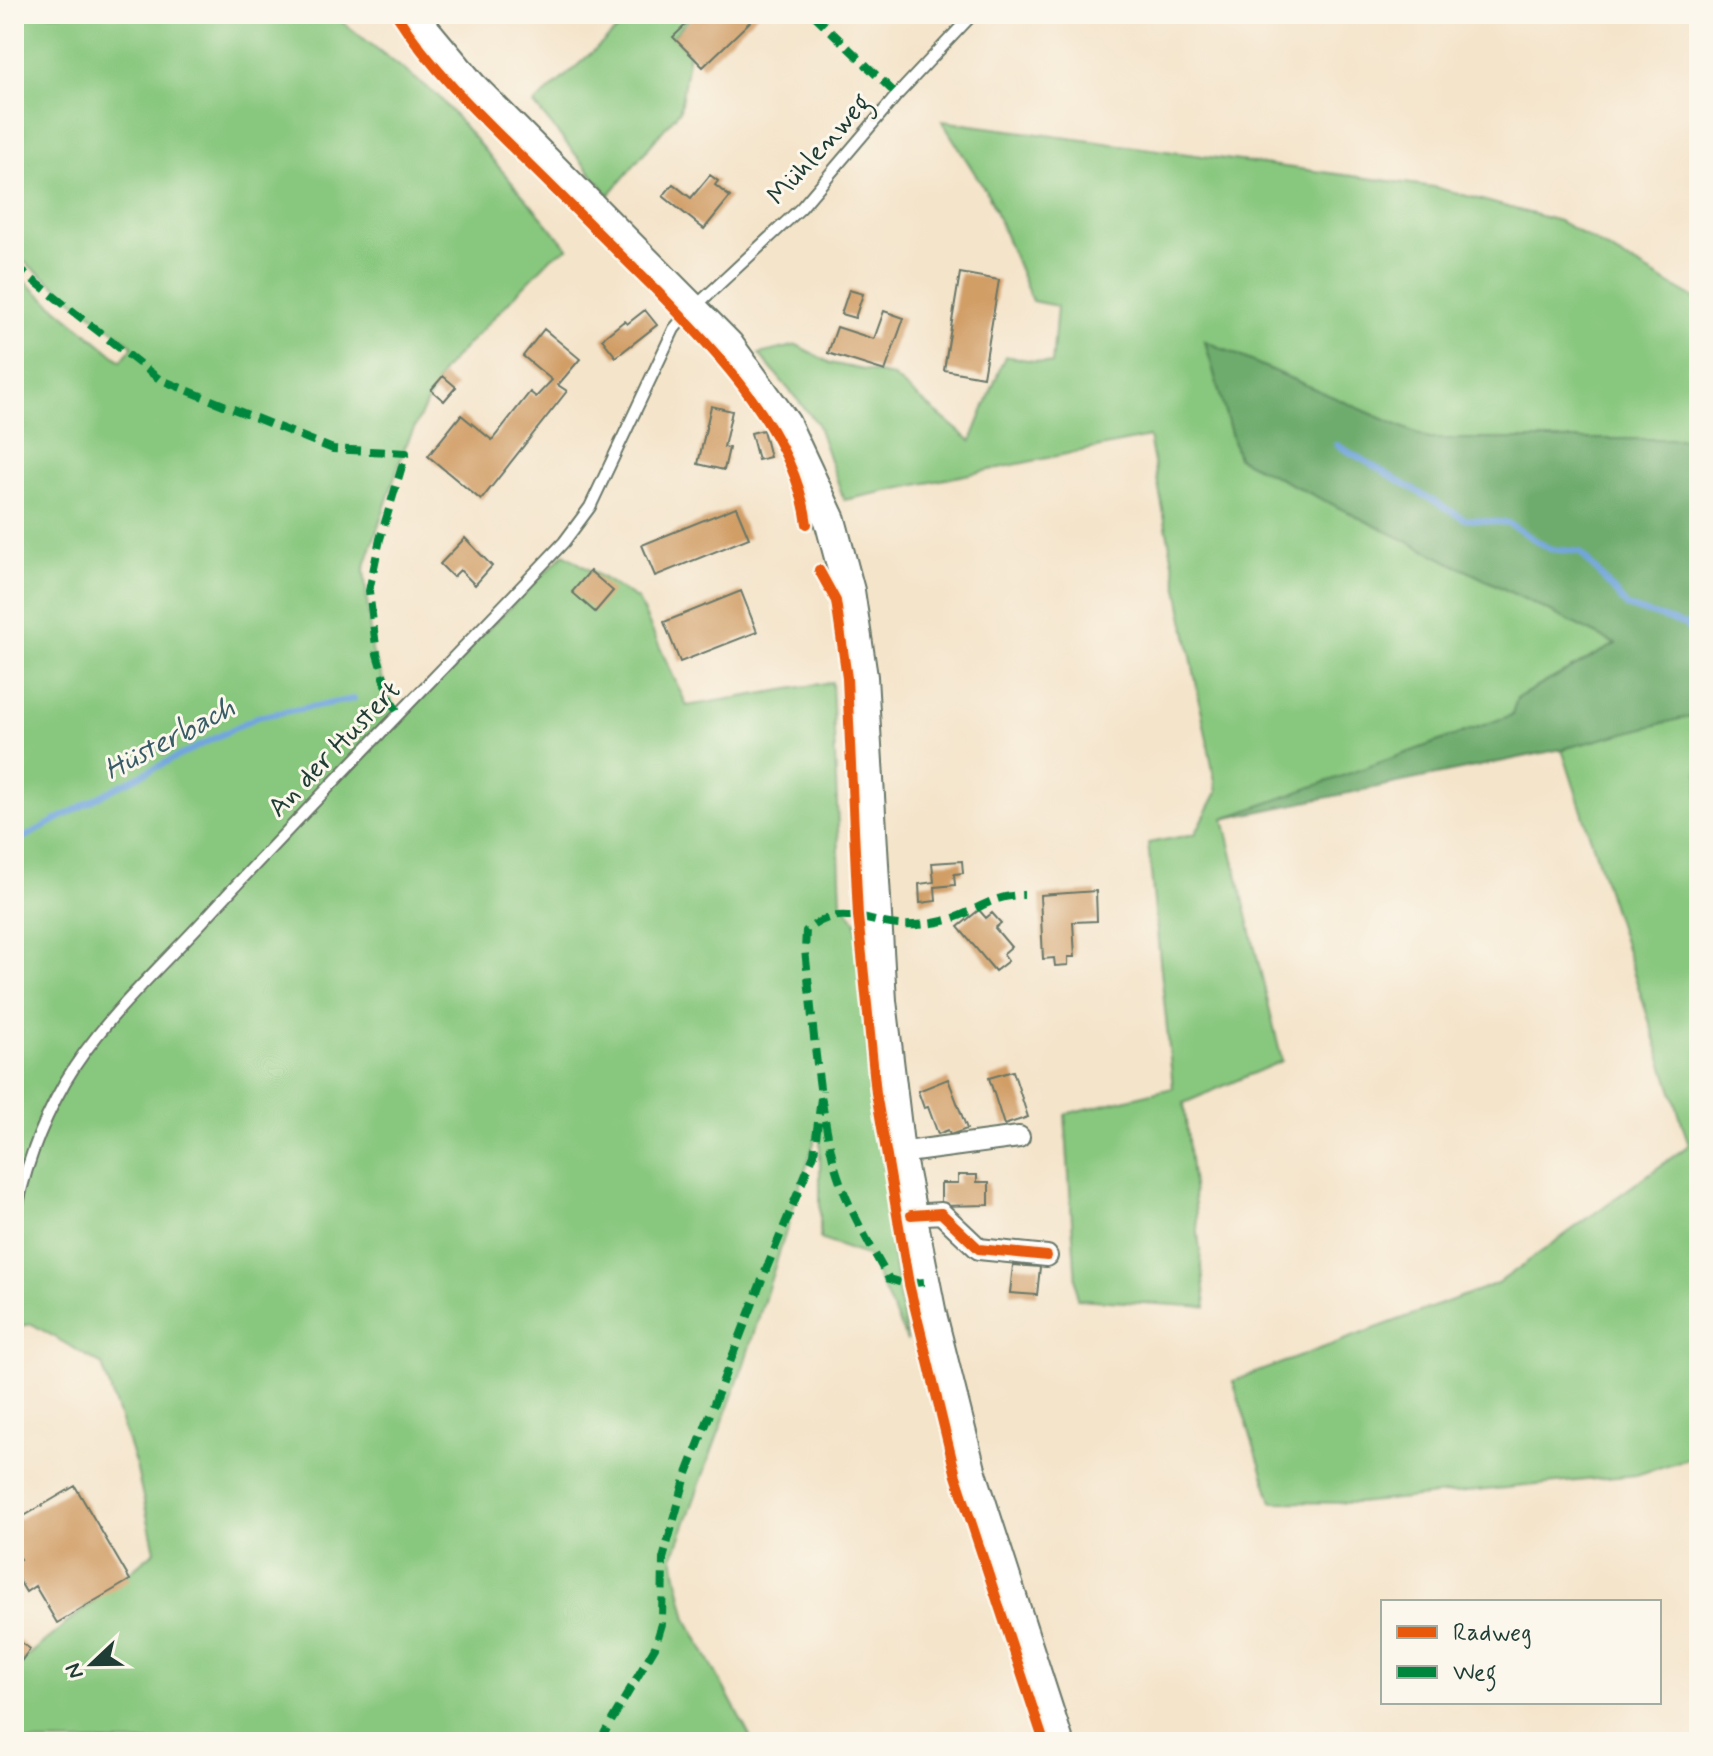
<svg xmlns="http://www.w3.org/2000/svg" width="1713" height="1756" viewBox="0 0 1713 1756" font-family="Mynerve,sans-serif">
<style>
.green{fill:#88c77e;stroke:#548259;stroke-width:2}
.forest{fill:#6eac6d;stroke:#467450;stroke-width:2}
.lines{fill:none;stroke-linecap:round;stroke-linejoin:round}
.stream{stroke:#72a5de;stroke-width:6}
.building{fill:#d19e66}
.service-casing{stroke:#6a7768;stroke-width:14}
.minor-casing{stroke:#6a7768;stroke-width:24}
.secondary-casing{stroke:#6a7768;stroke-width:34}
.service{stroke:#fff;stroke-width:10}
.minor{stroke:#fff;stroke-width:20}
.secondary{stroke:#fff;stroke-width:30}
.quiet{stroke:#00873e;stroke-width:8;stroke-dasharray:16 8;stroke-linecap:butt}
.cycleway-casing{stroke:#fbf7ec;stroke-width:15}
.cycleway{stroke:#e8590c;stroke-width:10}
.labels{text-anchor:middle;stroke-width:6;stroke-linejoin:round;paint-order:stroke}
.street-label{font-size:28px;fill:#1f3d34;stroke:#fbf7ec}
.water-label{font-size:30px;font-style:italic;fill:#385c67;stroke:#fbf7ec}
</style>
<rect width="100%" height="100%" fill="#fbf7ec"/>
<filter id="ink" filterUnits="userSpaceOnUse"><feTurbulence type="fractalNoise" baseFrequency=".0125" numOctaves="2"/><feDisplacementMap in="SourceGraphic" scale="16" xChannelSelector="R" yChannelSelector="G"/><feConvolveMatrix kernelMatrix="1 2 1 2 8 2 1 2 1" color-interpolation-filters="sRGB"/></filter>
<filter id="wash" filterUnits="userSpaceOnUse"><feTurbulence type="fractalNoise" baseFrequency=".006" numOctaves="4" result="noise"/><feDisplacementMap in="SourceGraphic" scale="32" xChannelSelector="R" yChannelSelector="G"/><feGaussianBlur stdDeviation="1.8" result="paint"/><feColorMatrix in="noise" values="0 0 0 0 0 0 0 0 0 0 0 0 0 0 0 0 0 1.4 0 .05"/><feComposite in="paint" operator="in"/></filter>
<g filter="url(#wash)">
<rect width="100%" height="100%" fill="#f4e4ca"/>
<path class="green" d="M14 14H332L439 97 568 248 552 257 443 370 405 447 364 569 372 651 398 718 564 554 638 600 687 706 832 682 841 901 856 922 861 956 871 1093 891 1202V1246L907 1341 868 1256 820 1239V1124L744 1364 673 1557 687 1619 753 1742H14V1671L28 1655 155 1551 136 1466 102 1365 32 1324 14 1327V273L121 361 133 346 14 254Z
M635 14H694L673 36 689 53 680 110 609 195 534 104Z
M942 121 1434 187 1559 221 1699 301V439H1429L1205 341 1238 458 1616 644 1517 698 1512 715 1224 819 1282 1061 1184 1103 1206 1307 1077 1299 1065 1114 1173 1088 1148 843 1195 834 1217 792 1149 437 844 500 817 423 759 354 797 345 830 363 892 376 971 441 1005 356 1052 364 1057 306 1032 301 989 196Z
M1698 713 1699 1455 1636 1475 1358 1503 1272 1502 1233 1381 1498 1283 1689 1145 1562 749Z"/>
<path class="forest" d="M1205 341 1429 439H1699V714L1562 749 1223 819 1512 715 1517 698 1616 644 1238 458Z"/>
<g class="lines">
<path class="stream" d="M1337 445 1465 519 1508 523 1550 549 1580 552 1628 607 1686 625 1699 644
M14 843 119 786 257 717 354 699"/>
</g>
<g id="blocks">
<path class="building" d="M697 14H758L703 67 673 37Z
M710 175 718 181 715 185 730 197 704 229 663 196 673 184 691 198Z
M960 273 999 280 983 377 944 370Z
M849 290 863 294 855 318 841 314Z
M645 310 657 325 616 357 602 339 624 321 627 324Z
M884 311 904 318 885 371 828 353 837 327 874 339Z
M544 329 580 359 558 385 567 391 481 500 428 456 461 415 492 440 530 392 536 397 552 380 523 356Z
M443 376 456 387 444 401 431 390Z
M711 406 732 411 724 447 729 448 724 470 698 464Z
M763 430 770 457 758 460 751 433Z
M736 507 749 538 655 576 642 545Z
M465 538 492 566 475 585 460 570 453 577 440 564Z
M590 571 613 591 595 612 572 592Z
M741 591 757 632 680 662 664 622Z
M962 861 963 873 954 874 955 885 935 887 936 901 920 903 919 884 934 882 932 863Z
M1096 891 1097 921 1073 922 1075 957H1068V965L1055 966 1054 958 1043 959 1040 895Z
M979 910 986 918 992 913 1001 923 995 928 1011 947 1003 954 1008 961 995 971 958 927Z
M1013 1071 1028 1117 1004 1125 989 1078Z
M948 1079 967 1129 950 1135 948 1130 938 1134 928 1107 924 1108 918 1091Z
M958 1175H977V1182H989V1205L941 1206V1183H958Z
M1013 1265 1040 1267 1037 1295 1010 1293Z
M75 1486 130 1580 57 1623 35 1586 26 1592 14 1572V1563L20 1559 14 1549V1522Z
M14 1637 30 1649 19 1664 14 1660Z"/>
</g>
</g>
<g filter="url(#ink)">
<use href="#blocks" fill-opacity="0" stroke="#6a7768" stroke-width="2"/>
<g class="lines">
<g class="service-casing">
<path id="service" d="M14 1225C22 1175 40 1126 65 1082 100 1022 156 972 203 921 321 792 444 669 564 542L590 507 674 329 683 318 801 208 897 95 973 14"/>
</g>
<g class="minor-casing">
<path id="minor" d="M899 1153 1019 1137
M911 1215 941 1213 979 1249 1047 1256"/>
</g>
<g class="secondary-casing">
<path id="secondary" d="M411 14 471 86 728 345 785 424 830 520 849 591 862 677 881 1001 899 1153 931 1315 970 1470 1058 1742"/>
</g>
<use href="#service" class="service"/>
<use href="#minor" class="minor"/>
<use href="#secondary" class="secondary"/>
<path class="quiet" d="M813 14 897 95
M14 265 159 379 333 449 406 453 380 539 369 591 377 654 391 701 399 714
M924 1282 905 1284 889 1279C868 1242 845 1203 834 1163 817 1094 813 1020 805 950L806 931C838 902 865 923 900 925 912 926 931 924 943 921 975 914 988 895 1024 895
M599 1742 655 1647 662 1624 663 1559 686 1476 763 1277 814 1154 822 1090"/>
<g class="cycleway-casing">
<path id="cycleway" d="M396 14C432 71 481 117 529 164 571 205 612 247 654 288 716 352 795 432 807 524
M819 570 836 601 847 678 858 916 876 1093 909 1284 956 1476 1044 1742
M911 1215 941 1213 979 1249 1047 1256"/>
</g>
<use href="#cycleway" class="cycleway"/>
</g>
</g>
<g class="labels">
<g class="street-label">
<text transform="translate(818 148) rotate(-48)" y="10">Mühlenweg</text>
<text transform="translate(333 748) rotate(-46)" y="10">An der Hustert</text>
</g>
<g class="water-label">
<text transform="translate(169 738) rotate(-28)" y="10">Hüsterbach</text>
</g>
</g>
<rect width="1713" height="1756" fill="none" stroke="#fbf7ec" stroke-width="48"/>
<rect x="1381" y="1600" width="280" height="104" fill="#fbf7ec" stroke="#a3ada2" stroke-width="2"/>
<rect x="1397" y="1626" width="40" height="12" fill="#e8590c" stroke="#a3ada2" stroke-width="2"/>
<text x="1453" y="1640" font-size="24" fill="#1f3d34">Radweg</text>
<rect x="1397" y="1666" width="40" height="12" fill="#00873e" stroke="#a3ada2" stroke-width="2"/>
<text x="1453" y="1680" font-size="24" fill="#1f3d34">Weg</text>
<g transform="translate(92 1664) rotate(248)" stroke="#fbf7ec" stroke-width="6" paint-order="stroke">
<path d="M0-6L14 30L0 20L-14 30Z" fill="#1f3d34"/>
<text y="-12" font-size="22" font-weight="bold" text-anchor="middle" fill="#1f3d34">N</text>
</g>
</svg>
